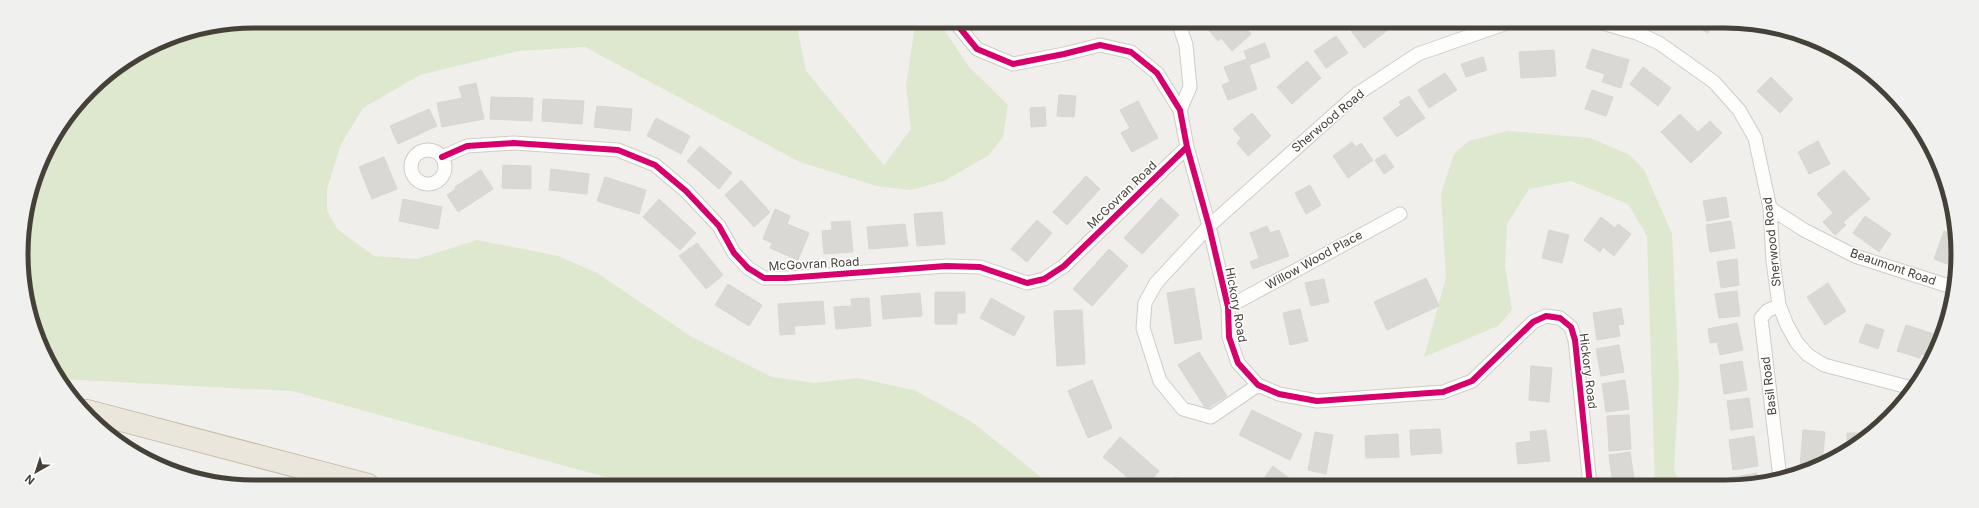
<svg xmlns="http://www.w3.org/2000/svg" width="1979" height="508" viewBox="0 0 1979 508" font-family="Inter,sans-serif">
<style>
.green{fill:#dde8ce}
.building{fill:#d9d8d4;stroke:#d8d6d1}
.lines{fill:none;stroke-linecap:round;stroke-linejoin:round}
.minor-casing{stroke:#cecdc9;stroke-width:15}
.motorway-casing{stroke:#c5bcaa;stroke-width:24}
.minor{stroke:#fdfdfc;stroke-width:13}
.motorway{stroke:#eae6db;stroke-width:22}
.cycleway-casing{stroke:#fff;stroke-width:8}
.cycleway{stroke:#d6006c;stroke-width:6}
.labels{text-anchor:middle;stroke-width:3;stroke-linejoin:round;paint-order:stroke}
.street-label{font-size:12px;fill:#454038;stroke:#fff}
.rim{fill:none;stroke:#454038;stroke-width:5}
</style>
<rect width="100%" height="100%" fill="#f0efeb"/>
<path class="green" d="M254 21 796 22 806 71 884 165 911 129 906 86 914 32 920 22H939L969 67 1008 105 1003 137 989 155 944 181 911 190 877 186 800 162 585 47 518 51 420 75 363 108 341 144 327 189V210L337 229 374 256 417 259 477 240 558 256 597 273 692 337 772 377 815 383 858 378 914 390 972 422 1051 485H635L292 391 61 379 29 315 22 239 45 151 100 79 165 39Z
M1508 131 1590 138 1630 155 1644 170 1672 234 1679 383 1674 469 1679 485H1655L1647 236 1628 204 1571 181 1529 189 1507 224 1505 266 1512 310 1498 326 1424 357 1446 278 1441 194 1454 154 1469 141Z"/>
<path class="building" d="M1211 22H1241L1251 34 1232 51 1221 38 1218 41 1206 27Z
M1350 22 1382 23 1388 30 1364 48 1347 25Z
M1689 23H1713L1708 33Z
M1336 36 1348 53 1326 68 1314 51Z
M1265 43 1270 57 1249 65 1257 89 1228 100 1222 85 1230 82 1224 67 1247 59 1244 51Z
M1592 49 1629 60 1621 88 1602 82 1605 74 1586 68Z
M1554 50 1556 76 1521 78 1519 52Z
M1483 57 1487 70 1466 77 1461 64Z
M1307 61 1321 78 1292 104 1277 87Z
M1643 67 1671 88 1658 106 1630 84Z
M1445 73 1457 90 1429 108 1418 90Z
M1771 77 1793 99 1780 113 1757 91Z
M476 83 484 119 442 127 437 103 462 98 459 87Z
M1592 90 1613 97 1606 116 1585 109Z
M1059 95 1076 96 1074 117 1057 116Z
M1409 96 1425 118 1397 137 1383 118 1401 105 1399 102Z
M491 97 533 98 532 121 490 119Z
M543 99 584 101 582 124 542 121Z
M1138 101 1158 138 1132 152 1121 133 1130 128 1120 110Z
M597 106 632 109 630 131 594 127Z
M1045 107 1046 126 1031 127 1030 108Z
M429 109 437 126 398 144 390 126Z
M1252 113 1271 136 1248 156 1237 143 1241 138 1233 129Z
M1680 114 1698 132 1710 121 1722 133 1691 163 1661 132Z
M656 118 690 136 681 154 647 136Z
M1818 141 1830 164 1809 174 1798 152Z
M1352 142 1356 147 1361 143 1373 160 1348 178 1333 156Z
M700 146 732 173 719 189 687 161Z
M1385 154 1394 167 1384 174 1375 160Z
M384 157 397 189 372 199 359 167Z
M503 165 531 166V189L502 188Z
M551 169 589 174 587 194 549 190Z
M481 170 493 189 458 212 447 195 456 189 455 187Z
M1844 170 1870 199 1843 222 1846 225 1835 235 1823 222 1833 213 1817 194Z
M1086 176 1100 189 1067 225 1053 212Z
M605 177 646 190 639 214 597 201Z
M741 180 770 212 754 227 725 195Z
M1310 185 1321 205 1306 214 1295 193Z
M1726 197 1729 217 1707 221 1703 201Z
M1161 198 1179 215 1142 254 1124 238Z
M403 199 442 207 438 229 399 221Z
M659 199 696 233 680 250 643 217Z
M775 209 790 216 787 224 809 233 798 260 770 248 772 243 763 239Z
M942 212 945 244 917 246 914 214Z
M1865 216 1891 234 1879 252 1853 233Z
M1601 217 1615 228 1618 224 1631 234 1614 256 1603 247 1600 252 1584 240Z
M1037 220 1052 233 1027 262 1011 249Z
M850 221 853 252 824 254 822 231 832 230 831 222Z
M1731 221 1735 248 1710 252 1706 225Z
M905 224 908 246 869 249 867 227Z
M1267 226 1270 233 1279 230 1289 256 1253 269 1250 262 1259 258 1250 233Z
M1549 230 1569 235 1562 263 1542 258Z
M1944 231 1953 235 1955 267 1934 259Z
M697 243 723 275 706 289 679 256Z
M1109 249 1128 266 1092 306 1073 289Z
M1737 259 1739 285 1721 288 1717 262Z
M1426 278 1439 306 1387 330 1374 302Z
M1324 279 1329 302 1311 306 1305 283Z
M1828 283 1846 311 1825 325 1807 297Z
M728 284 762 305 749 326 715 305Z
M1194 288 1202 339 1175 344 1167 293Z
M1737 291 1740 316 1719 318 1715 294Z
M935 292H965V313H957V324H935Z
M920 293 922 316 883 319 881 296Z
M869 298 871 326 836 329 834 307 852 306 851 299Z
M991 298 1025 317 1014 336 980 318Z
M823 301 825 324 794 326 795 334 780 335 778 304Z
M1621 308 1624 324 1618 325 1620 336 1597 340 1593 313Z
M1300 309 1308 341 1290 345 1283 313Z
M1082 310 1085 364 1057 366 1054 311Z
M1737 323 1743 350 1720 355 1717 342 1710 343 1708 329Z
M1866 324 1884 330 1878 349 1859 342Z
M1906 325 1940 336 1933 358 1921 354 1920 358 1897 351Z
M1619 345 1624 372 1601 376 1596 349Z
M1199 352 1227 396 1206 409 1178 365Z
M1742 361 1747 390 1724 394 1720 365Z
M1531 366 1552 368 1549 402 1529 400Z
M1092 380 1112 428 1088 438 1068 391Z
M1625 380 1629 409 1606 412 1602 384Z
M1749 398 1753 427 1731 430 1727 401Z
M1252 410 1302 434 1290 460 1239 435Z
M1629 415 1631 449 1609 451 1607 416Z
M1440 429 1442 453 1411 455 1410 430Z
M1546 430 1550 461 1518 464 1516 443 1531 441 1530 432Z
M1803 430 1825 432 1822 465 1811 468 1800 467Z
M1315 432 1333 435 1326 474 1308 470Z
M1847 433H1869L1847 450Z
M1398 434 1399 457 1366 458 1365 436Z
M1754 436 1758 466 1733 470 1729 440Z
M1120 437 1159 471 1147 485H1137L1103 457Z
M1630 452 1635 485H1613L1609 455Z
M1273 466 1295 483 1294 485H1259Z
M1757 473 1758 484 1730 485 1729 478Z
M1174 477 1205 485H1172Z"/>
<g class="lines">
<g class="minor-casing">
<path id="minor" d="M955 22 977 49 1013 64 1064 54 1100 45 1131 52 1157 73 1180 110 1187 147 1209 226 1228 307 1229 337 1238 363 1258 385 1279 394 1317 401 1443 392 1472 381 1533 322 1546 316 1560 318 1571 327 1575 340 1590 485
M1178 22 1186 45 1190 87 1180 110
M1602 23 1637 33 1659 43 1714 82 1739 110 1755 138 1770 208 1773 261 1779 305 1787 325 1797 343 1808 355 1824 365 1912 388
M411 167a17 17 0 1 1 34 0a17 17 0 1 1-34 0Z
M442 157 467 146 514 143 618 150 655 165 686 191 719 226 734 253 748 268 764 278H786L946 266 980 267 1027 283 1044 279 1064 266 1187 147
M1770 208 1804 230 1855 256 1955 288
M1779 305 1767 311 1761 318 1780 478
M1228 307 1400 214
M1258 385 1211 417 1183 409 1160 381 1143 328 1145 303 1156 283 1209 226 1357 94 1418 54 1507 23"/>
</g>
<g class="motorway-casing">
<path id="motorway" d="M87 411 368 485"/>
</g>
<use href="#minor" class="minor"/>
<use href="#motorway" class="motorway"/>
<g class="cycleway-casing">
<path id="cycleway" d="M955 22 977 49 1013 64 1064 54 1100 45 1131 52 1157 73 1180 110 1187 147 1209 226 1228 307 1229 337 1238 363 1258 385 1279 394 1317 401 1443 392 1472 381 1533 322 1546 316 1560 318 1571 327 1575 340 1590 485
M442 157 467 146 514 143 618 150 655 165 686 191 719 226 734 253 748 268 764 278H786L946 266 980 267 1027 283 1044 279 1064 266 1187 147"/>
</g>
<use href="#cycleway" class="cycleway"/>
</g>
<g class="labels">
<g class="street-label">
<text transform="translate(1328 121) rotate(-40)" y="4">Sherwood Road</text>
<text transform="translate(1122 195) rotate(-44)" y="4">McGovran Road</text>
<text transform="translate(1772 242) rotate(-96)" y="4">Sherwood Road</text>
<text transform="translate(1314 260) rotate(-29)" y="4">Willow Wood Place</text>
<text transform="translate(814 264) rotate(-3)" y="4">McGovran Road</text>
<text transform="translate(1893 267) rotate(19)" y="4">Beaumont Road</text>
<text transform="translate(1236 305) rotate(80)" y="4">Hickory Road</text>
<text transform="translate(1588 371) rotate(83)" y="4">Hickory Road</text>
<text transform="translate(1769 386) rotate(-97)" y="4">Basil Road</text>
</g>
</g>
<path d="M0 0H1979V508H0ZM254 28H1725A226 226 0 0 1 1951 254V254A226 226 0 0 1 1725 480H254A226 226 0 0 1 28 254V254A226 226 0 0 1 254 28Z" fill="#f0f0ef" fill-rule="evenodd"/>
<path class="rim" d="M254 28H1725A226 226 0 0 1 1951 254V254A226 226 0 0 1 1725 480H254A226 226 0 0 1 28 254V254A226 226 0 0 1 254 28Z"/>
<g transform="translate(36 472) rotate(219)" stroke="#ffffff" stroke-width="3" paint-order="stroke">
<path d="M0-3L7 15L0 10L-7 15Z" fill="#454038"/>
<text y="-6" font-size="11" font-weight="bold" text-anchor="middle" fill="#454038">N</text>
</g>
</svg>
